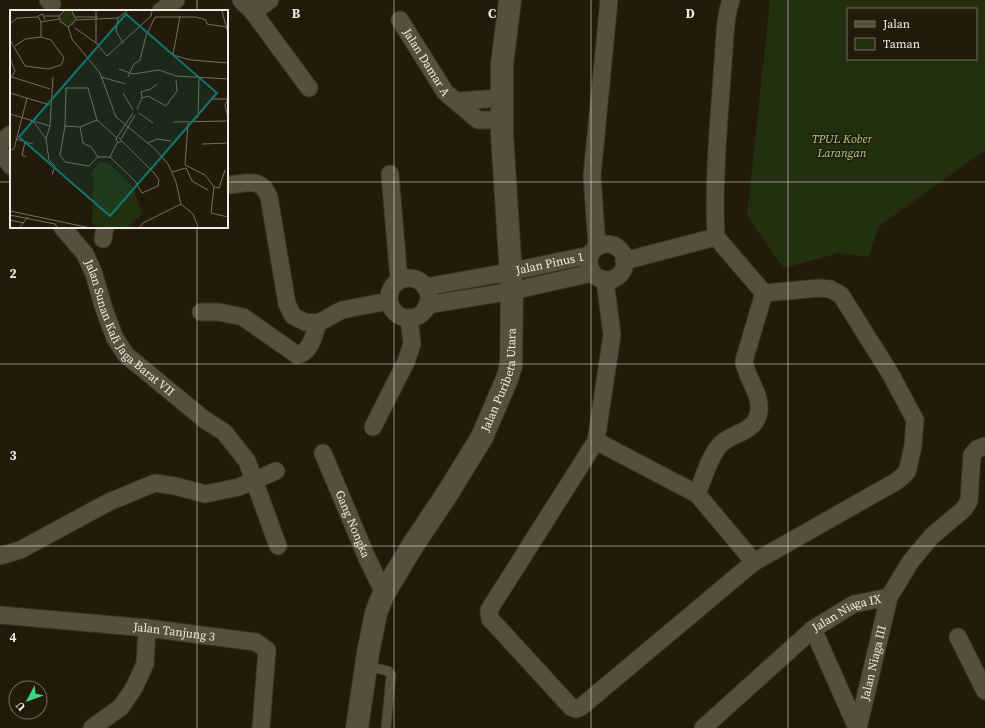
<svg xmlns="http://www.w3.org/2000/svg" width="985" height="728" viewBox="0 0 985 728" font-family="'Source Serif 4',serif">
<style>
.green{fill:#23300f;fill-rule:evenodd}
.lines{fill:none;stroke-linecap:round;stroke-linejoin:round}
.lane-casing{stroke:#39342d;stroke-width:11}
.street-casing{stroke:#39342d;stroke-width:19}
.secondary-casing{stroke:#39342d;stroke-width:24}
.lane{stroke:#564f3e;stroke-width:9}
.street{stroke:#564f3e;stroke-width:17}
.secondary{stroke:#564f3e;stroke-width:22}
.grid{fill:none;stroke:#f1ece2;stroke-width:1;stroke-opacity:0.55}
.labels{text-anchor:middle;stroke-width:3;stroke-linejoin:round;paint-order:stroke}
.street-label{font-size:12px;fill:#f1ece2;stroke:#221b0c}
.park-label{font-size:12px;font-style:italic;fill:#abcc82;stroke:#221b0c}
.inset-road{fill:none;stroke:#756f62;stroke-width:1}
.view{fill:#0f766e;fill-opacity:0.15;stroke:#0f766e;stroke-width:2}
.inset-edge{fill:none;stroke:#f1ece2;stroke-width:2}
.grid-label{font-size:13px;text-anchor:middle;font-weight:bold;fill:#f1ece2;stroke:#221b0c;stroke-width:3;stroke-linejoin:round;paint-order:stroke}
</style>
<rect width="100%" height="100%" fill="#221b0c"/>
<path class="green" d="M770 0H985V150L878 227 869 257 839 253 784 268 747 216ZM848 9H976V59H848Z"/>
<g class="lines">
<g class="lane-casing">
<path id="lane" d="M366 666 388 671 391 675 386 728"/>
</g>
<g class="street-casing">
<g id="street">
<path d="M48 0 52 4"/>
<path d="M241 0 253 12 309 88"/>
<path d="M161 11 176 0"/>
<path d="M253 12 270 0"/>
<path id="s1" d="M400 20 445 92 478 120H502"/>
<path d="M457 101 502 98"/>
<path d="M0 143 11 134"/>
<path d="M0 151 11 166"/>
<path d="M390 174 399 280"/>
<path d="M227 185C246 184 261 176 269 197L287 304 293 316 305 322 318 323 342 310 389 301"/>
<path id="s2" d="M62 227 85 254 94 274 104 309 115 338 126 355 205 420 224 432 247 461 278 546"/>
<path d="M103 239 105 227"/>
<circle cx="607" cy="262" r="18"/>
<path d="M597 247 592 176 609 0"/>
<path d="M624 261 716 237C713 180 719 121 723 63 725 43 724 19 731 0"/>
<circle cx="409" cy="298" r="20"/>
<path d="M605 280 612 335 596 441 489 610 490 619 495 624 571 707 576 709 581 707 754 562 897 481 907 472 913 446 915 420 890 373 841 295 830 289 820 288 764 293 716 237"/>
<path id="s3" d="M425 287 509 272 590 255"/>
<path d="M427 305 512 291 592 273"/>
<path d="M201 312H219L243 317 297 355C311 353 314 334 318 323"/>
<path d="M373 427 406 362 412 344 409 318"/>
<path d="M596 441 697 494 754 562"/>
<path id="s4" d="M323 453 367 558 384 593"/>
<path d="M697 494C703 480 710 454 721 444 733 432 756 433 759 411 761 393 746 378 744 361L764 293"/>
<path d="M0 556 20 550 109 502 155 483 175 486 205 494 239 487 276 471"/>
<path id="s5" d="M0 615 147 628 256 642 267 650 261 728"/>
<path d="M813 629 857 728"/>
<path d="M958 637 985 691"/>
<path d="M92 728 121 707 134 688 145 664 147 628"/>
<path id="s6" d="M703 728 813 629 854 604 889 597"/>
<path id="s7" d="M858 728 889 597 911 561 932 536 964 509 969 501 972 455 977 449 985 446"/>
</g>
</g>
<g class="secondary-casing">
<g id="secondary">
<path id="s8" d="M357 728 368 653 376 613 384 593 413 545 449 491 482 437 507 379 511 366 512 291 502 134V65L510 0"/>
</g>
</g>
<use href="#lane" class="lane"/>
<use href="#street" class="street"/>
<use href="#secondary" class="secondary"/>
</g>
<path class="grid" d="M197 0V11M394 0V728M591 0V728M788 0V728M0 182H11M227 182H985M197 227V728M0 364H985M0 546H985"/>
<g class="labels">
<g class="street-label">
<text dy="4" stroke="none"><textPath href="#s1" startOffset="50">Jalan Damar A</textPath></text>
<text dy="4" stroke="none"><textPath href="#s3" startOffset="127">Jalan Pinus 1</textPath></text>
<text dy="4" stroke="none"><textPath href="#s2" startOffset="124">Jalan Sunan Kali Jaga Barat VII</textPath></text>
<text dy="4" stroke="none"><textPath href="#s8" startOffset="383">Jalan Puribeta Utara</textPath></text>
<text dy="4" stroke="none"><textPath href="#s4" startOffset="77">Gang Nongka</textPath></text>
<text dy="4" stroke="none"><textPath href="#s6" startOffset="186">Jalan Niaga IX</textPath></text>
<text dy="4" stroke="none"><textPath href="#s5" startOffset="175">Jalan Tanjung 3</textPath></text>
<text dy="4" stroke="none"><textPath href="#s7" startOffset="67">Jalan Niaga III</textPath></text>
</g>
<g class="park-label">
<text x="842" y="143">TPUL Kober<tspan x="842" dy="14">Larangan</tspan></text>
</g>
</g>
<g transform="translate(10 10)">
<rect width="218" height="218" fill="#221b0c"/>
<path d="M50 9a8 8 0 1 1 16 0a8 8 0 1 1-16 0ZM89 152 99 153 124 179 132 205 122 213V217H90L82 214 84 168 81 164Z" fill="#23300f"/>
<path class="inset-road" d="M54 1 49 6 50 11 58 17 66 10 62 1M86 1V33L97 46 141 6 142 1M212 1 218 23M35 6H49M170 6 163 45 181 50 218 53M66 7H88M108 8 106 21 113 33M35 10 33 4 28 6 31 12 49 9M66 10 108 8 117 1M0 14 7 8 28 7M58 17 62 29 90 63 106 107 145 139 158 154 166 172 171 194M65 18 86 33M0 30 15 56 38 59 51 55 54 48 41 30 31 27V12M5 36 15 29 31 27M0 48 5 61 1 68M109 59 123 64 149 60 166 66 218 69M2 67 40 79M91 67 116 74M118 67 123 55 130 50 136 26 145 7H186L196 10 197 14 216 17M0 83 40 95M113 83 123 100M132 88 138 86 156 96 167 81 166 70M201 89H218M218 89 215 95 218 108M127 99 132 88 131 82 141 79 147 74M129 103 143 113M0 104 40 116M188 108 189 67M23 111 36 129 39 150 45 156 42 165M163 112 218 111M55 116 70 117 87 110M70 117 73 133 81 137 88 147M109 128 112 131 108 133 106 129 123 103M6 129 23 134M36 129 40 116 43 67M111 129 125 105M15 132 12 145 16 147M107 133 100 147 125 171 132 183 148 176 149 170 144 163 112 131M138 133 147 129 161 131M192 134 218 133M0 140 4 139 17 88M100 147H88L79 156 55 152 50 145 55 116 56 78H78L87 110 107 128M175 155 195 165 204 177 201 203 218 207M175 155 178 113M162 162 176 158 182 171 198 180M204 177 209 178 215 160M171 194 183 204 188 217M0 201 76 217M0 205 45 214 47 217M0 210 14 213M10 217 18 207M130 217 133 213 171 194"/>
<path class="view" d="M116 4 207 83 100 206 9 127Z"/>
<rect width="218" height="218" class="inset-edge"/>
</g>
<g class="grid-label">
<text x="296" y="18">B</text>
<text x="492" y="18">C</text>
<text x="690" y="18">D</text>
<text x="13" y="278">2</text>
<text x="13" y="460">3</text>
<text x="13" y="642">4</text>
</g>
<rect x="847" y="8" width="130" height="52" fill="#221b0c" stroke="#756f62"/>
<rect x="855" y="21" width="20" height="6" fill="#564f3e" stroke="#756f62"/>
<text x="883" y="28" font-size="12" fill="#f1ece2">Jalan</text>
<rect x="855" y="38" width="20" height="12" fill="#23300f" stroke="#756f62"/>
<text x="883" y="48" font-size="12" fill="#f1ece2">Taman</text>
<g transform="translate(28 700) rotate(229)"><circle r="19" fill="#221b0c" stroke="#756f62"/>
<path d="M0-3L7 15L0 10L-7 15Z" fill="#3bd77e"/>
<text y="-6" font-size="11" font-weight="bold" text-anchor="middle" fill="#f1ece2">U</text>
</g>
</svg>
